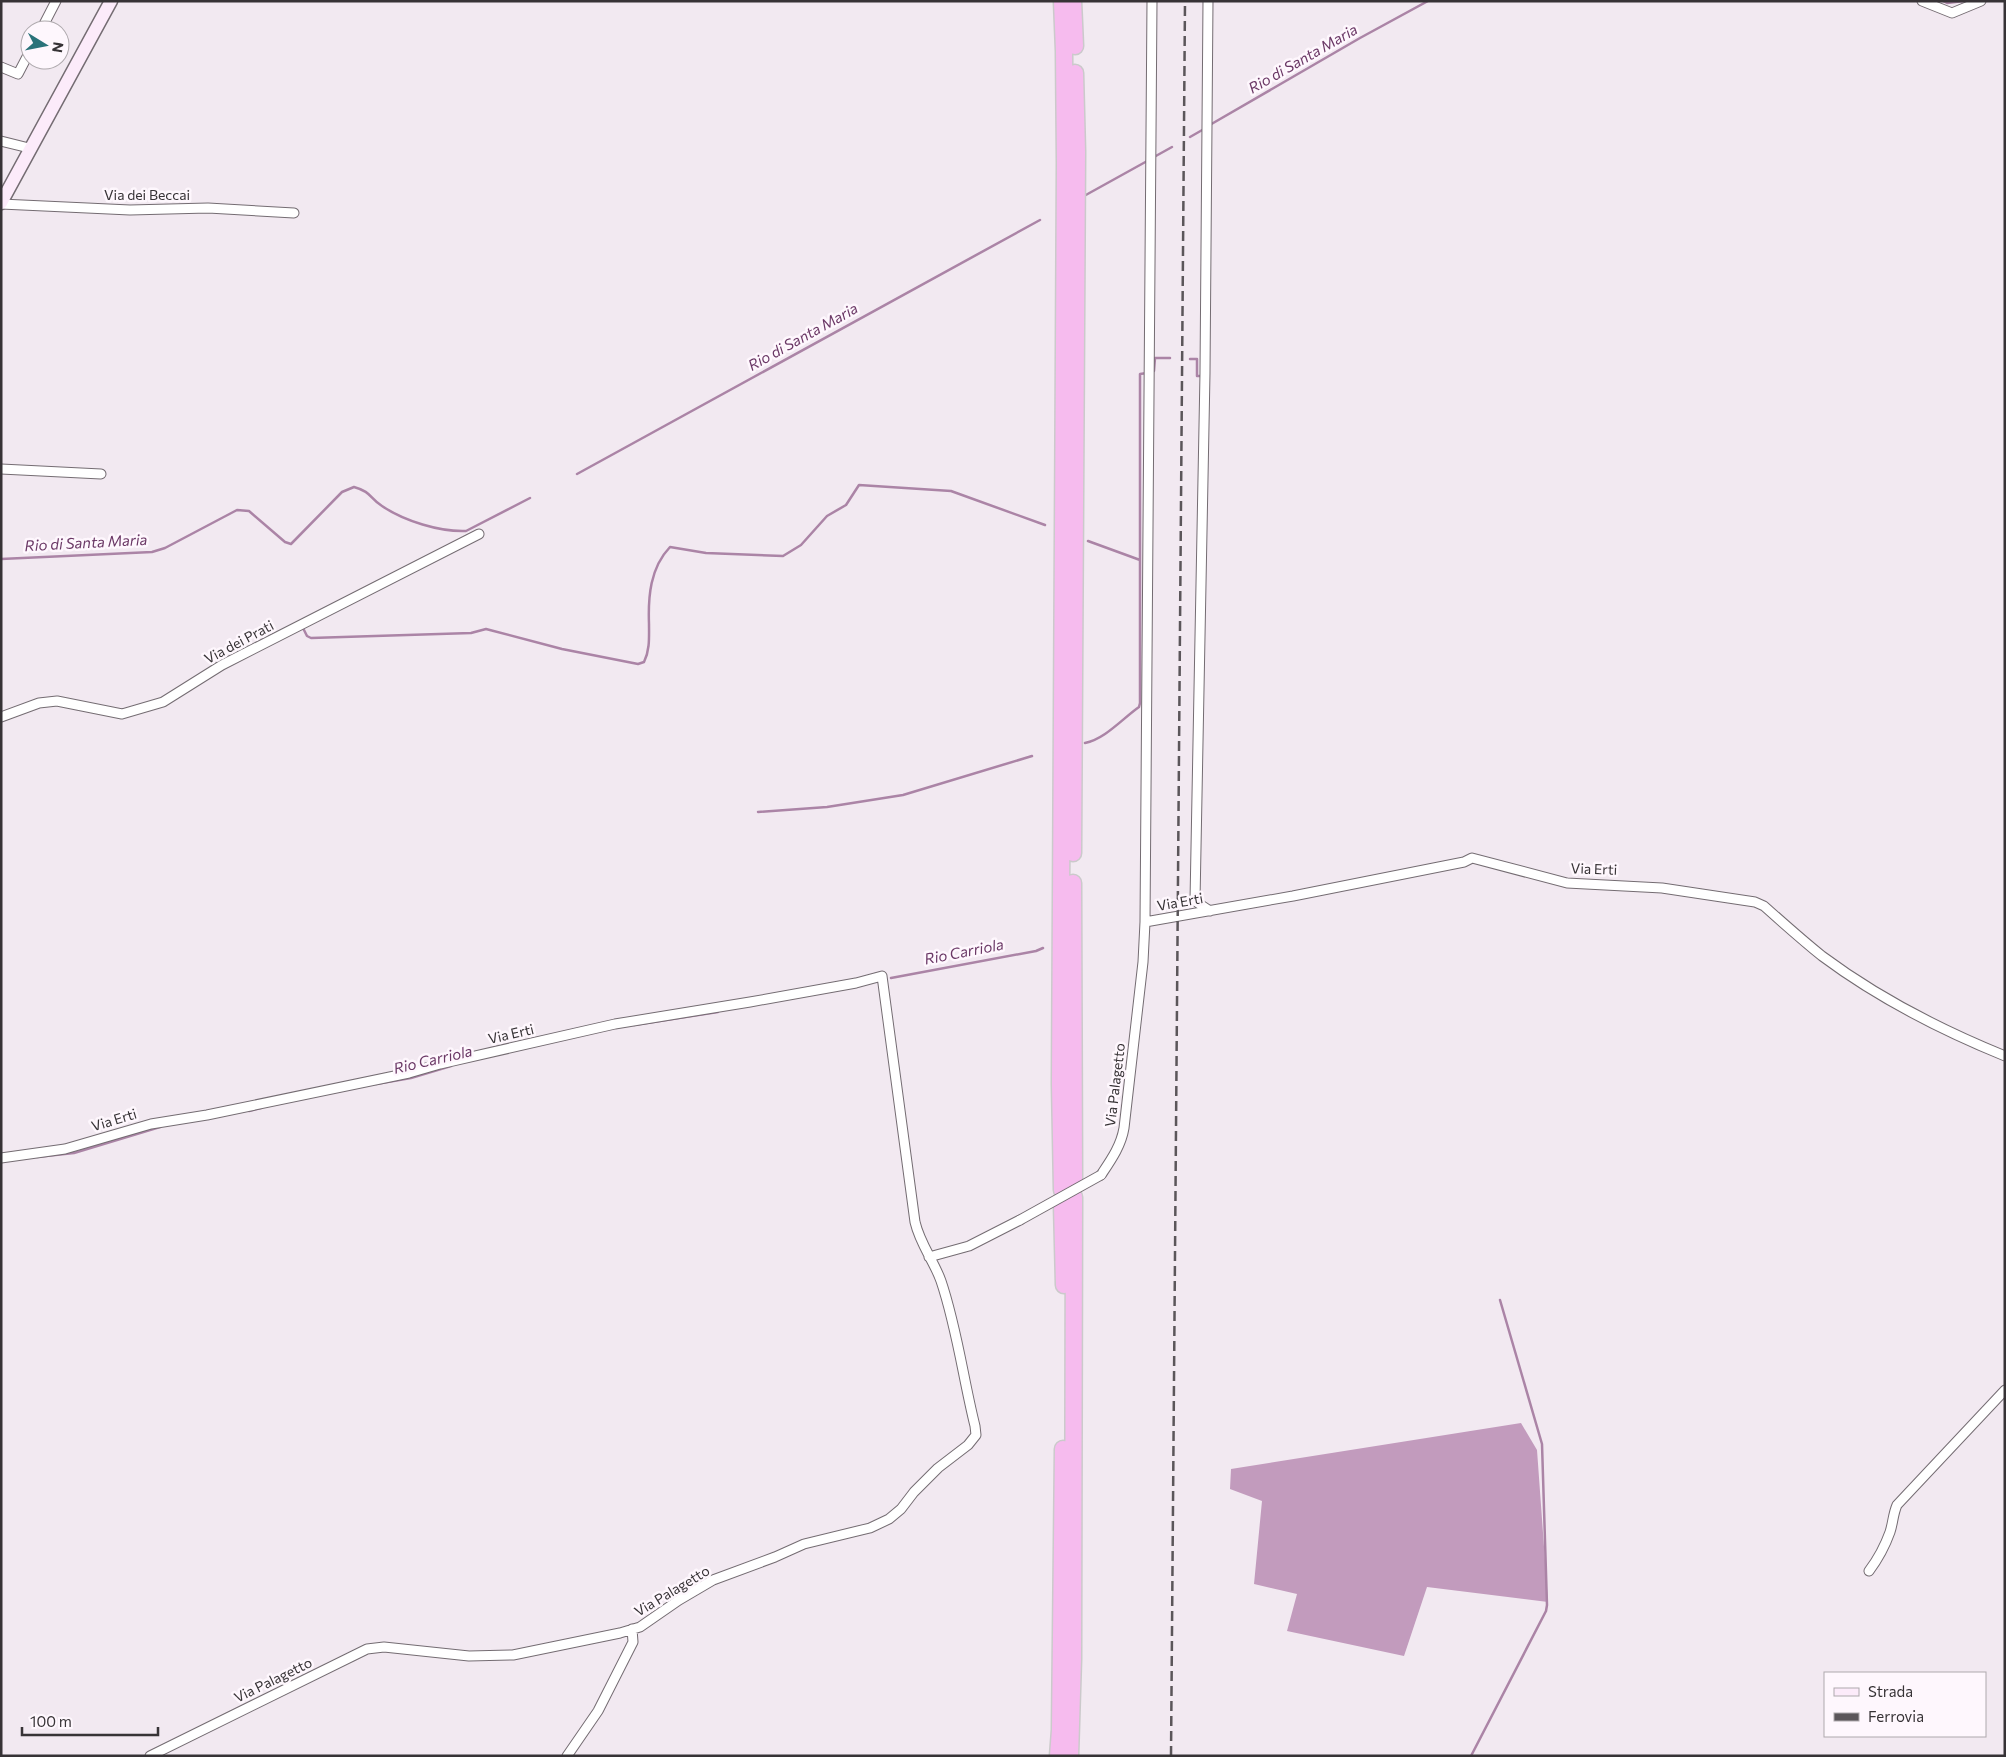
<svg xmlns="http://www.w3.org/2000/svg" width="2006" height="1757" viewBox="0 0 2006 1757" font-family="Commissioner,sans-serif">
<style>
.forest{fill:#c29bbd}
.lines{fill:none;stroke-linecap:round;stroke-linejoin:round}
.stream{stroke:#ab84a6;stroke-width:2.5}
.street-casing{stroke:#746c72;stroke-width:11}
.secondary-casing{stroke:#746c72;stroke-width:15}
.highway-casing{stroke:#cbcacb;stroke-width:19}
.street{stroke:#fff;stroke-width:9}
.secondary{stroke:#fcebfa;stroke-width:12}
.highway{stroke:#f6bbee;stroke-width:16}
.rail{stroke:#5b565a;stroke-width:2.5;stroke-dasharray:10 5;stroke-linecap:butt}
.street-bridge-casing{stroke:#746c72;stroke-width:11;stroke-linecap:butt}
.street-bridge{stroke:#fff;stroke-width:9}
.labels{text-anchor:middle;stroke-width:5;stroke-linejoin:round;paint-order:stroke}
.street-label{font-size:14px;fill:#373336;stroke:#fef7fd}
.water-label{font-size:15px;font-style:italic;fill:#6a3765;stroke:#fef7fd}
</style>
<rect width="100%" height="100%" fill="#f2e9f1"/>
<path class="forest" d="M1521 1423 1537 1450 1548 1602 1427 1587 1404 1656 1287 1631 1297 1594 1254 1584 1262 1501 1230 1489 1231 1469Z"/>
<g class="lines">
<path class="stream" d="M1943 1 1947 3 1964 1
M1208 126 1360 38 1428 1
M1190 137 1204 129
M1154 157 1172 147
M1084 196 1149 160
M1190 359H1197V376H1202
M1152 372 1154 371 1155 358H1170
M577 474 1040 220
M1088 541 1140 560
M1 559 152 552 165 548 237 510 249 511 285 542 291 544 342 492 354 487C372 492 369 498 382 506 404 521 440 532 466 531L530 498
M304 630 307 636 311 638 471 633 486 629 562 649 638 664 644 662C650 650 649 637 649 624 648 597 650 568 670 547L706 553 783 556 801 545 827 516 846 505 859 485 951 491 1045 525
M1085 743C1105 739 1122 719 1139 707L1140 703V374L1147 373
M758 812 827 807 903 795 1032 756
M891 978 1036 951 1043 948
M634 1025 718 1012
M376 1084 411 1078 451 1066
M249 1111 261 1108
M37 1157 74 1153 160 1127
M1471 1756 1546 1611 1547 1605 1542 1444 1500 1300"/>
<g class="street-casing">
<path id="street" d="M1208 1 1205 373 1195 901 1210 911
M1922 1 1952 13 1981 1
M41 30 56 1
M1 67 18 74 30 51
M1 141 29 148
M1 204 130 210 208 208 294 213
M1 469 101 474
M1 717 39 703 57 701 122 714 163 702 222 665 479 534
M1145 922 1293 896 1464 862 1472 858 1567 883 1662 888 1755 902 1764 906C1783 923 1802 940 1822 956 1877 997 1941 1030 2005 1056
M1 1158 65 1149 151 1124 207 1115 409 1073 440 1064 615 1024 750 1002 856 983 882 976 915 1222C920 1244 934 1261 941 1281 957 1328 963 1378 975 1426L976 1435 968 1445 938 1468 914 1492 901 1509 889 1519 870 1528 804 1544 775 1557 713 1580 679 1600 640 1627 620 1633 513 1655 469 1656 384 1647 367 1649 150 1756
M1101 1175C1111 1160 1121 1146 1124 1128L1143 962 1145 922 1152 1
M929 1257 969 1246 1020 1220
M1869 1571C1878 1559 1885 1546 1890 1532 1893 1523 1893 1514 1897 1505L2005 1390
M567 1756 598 1711 633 1642 632 1629"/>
</g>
<g class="secondary-casing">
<path id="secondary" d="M1 203 111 1"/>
</g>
<g class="highway-casing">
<path id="highway" d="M1062 1 1064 51 1065 163 1060 1084 1062 1190
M1073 1 1075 46
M1073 853 1077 152 1075 73
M1073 883 1074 1183
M1062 1205 1064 1285
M1058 1756 1060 1730 1063 1449
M1070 1756 1073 1659 1074 1197"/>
</g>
<use href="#street" class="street"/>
<use href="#secondary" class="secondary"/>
<use href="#highway" class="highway"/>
<path class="rail" d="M1171 1756 1185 1"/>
<g class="street-bridge-casing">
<path id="street-bridge" d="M1020 1220 1101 1175"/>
</g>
<use href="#street-bridge" class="street-bridge"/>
</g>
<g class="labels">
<g class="street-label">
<text x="147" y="200">Via dei Beccai</text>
<text transform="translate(239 642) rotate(-28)" y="5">Via dei Prati</text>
<text transform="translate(1594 869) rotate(2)" y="5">Via Erti</text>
<text transform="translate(1180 902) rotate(-10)" y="5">Via Erti</text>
<text transform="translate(511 1034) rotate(-13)" y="5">Via Erti</text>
<text transform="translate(1115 1085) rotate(-83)" y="5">Via Palagetto</text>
<text transform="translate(114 1120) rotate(-17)" y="5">Via Erti</text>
<text transform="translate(672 1591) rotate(-31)" y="5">Via Palagetto</text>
<text transform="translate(273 1680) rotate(-26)" y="5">Via Palagetto</text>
</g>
<g class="water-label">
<text transform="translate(1303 59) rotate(-30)" y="5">Rio di Santa Maria</text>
<text transform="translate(803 337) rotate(-29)" y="5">Rio di Santa Maria</text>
<text transform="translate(86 543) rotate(-3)" y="5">Rio di Santa Maria</text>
<text transform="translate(964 952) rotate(-11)" y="5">Rio Carriola</text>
<text transform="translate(433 1060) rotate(-13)" y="5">Rio Carriola</text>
</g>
</g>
<rect width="2006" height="1757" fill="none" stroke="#373336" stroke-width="5"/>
<rect x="1824" y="1672" width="162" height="65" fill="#fef7fd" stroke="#aea9ad"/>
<rect x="1834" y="1688" width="25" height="8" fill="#fcebfa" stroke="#aea9ad"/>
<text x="1868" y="1697" font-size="15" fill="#373336">Strada</text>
<rect x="1834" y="1713" width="25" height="8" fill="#5b565a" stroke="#aea9ad"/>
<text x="1868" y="1722" font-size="15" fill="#373336">Ferrovia</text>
<g transform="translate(45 45) rotate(100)"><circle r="24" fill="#fef7fd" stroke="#aea9ad"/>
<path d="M0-4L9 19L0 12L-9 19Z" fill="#2a737a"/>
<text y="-8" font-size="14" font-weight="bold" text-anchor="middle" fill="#373336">N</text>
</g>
<path d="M22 1727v8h136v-8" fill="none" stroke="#373336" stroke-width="2.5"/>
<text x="30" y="1727" font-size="15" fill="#373336" stroke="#fef7fd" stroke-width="4" paint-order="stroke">100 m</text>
</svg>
